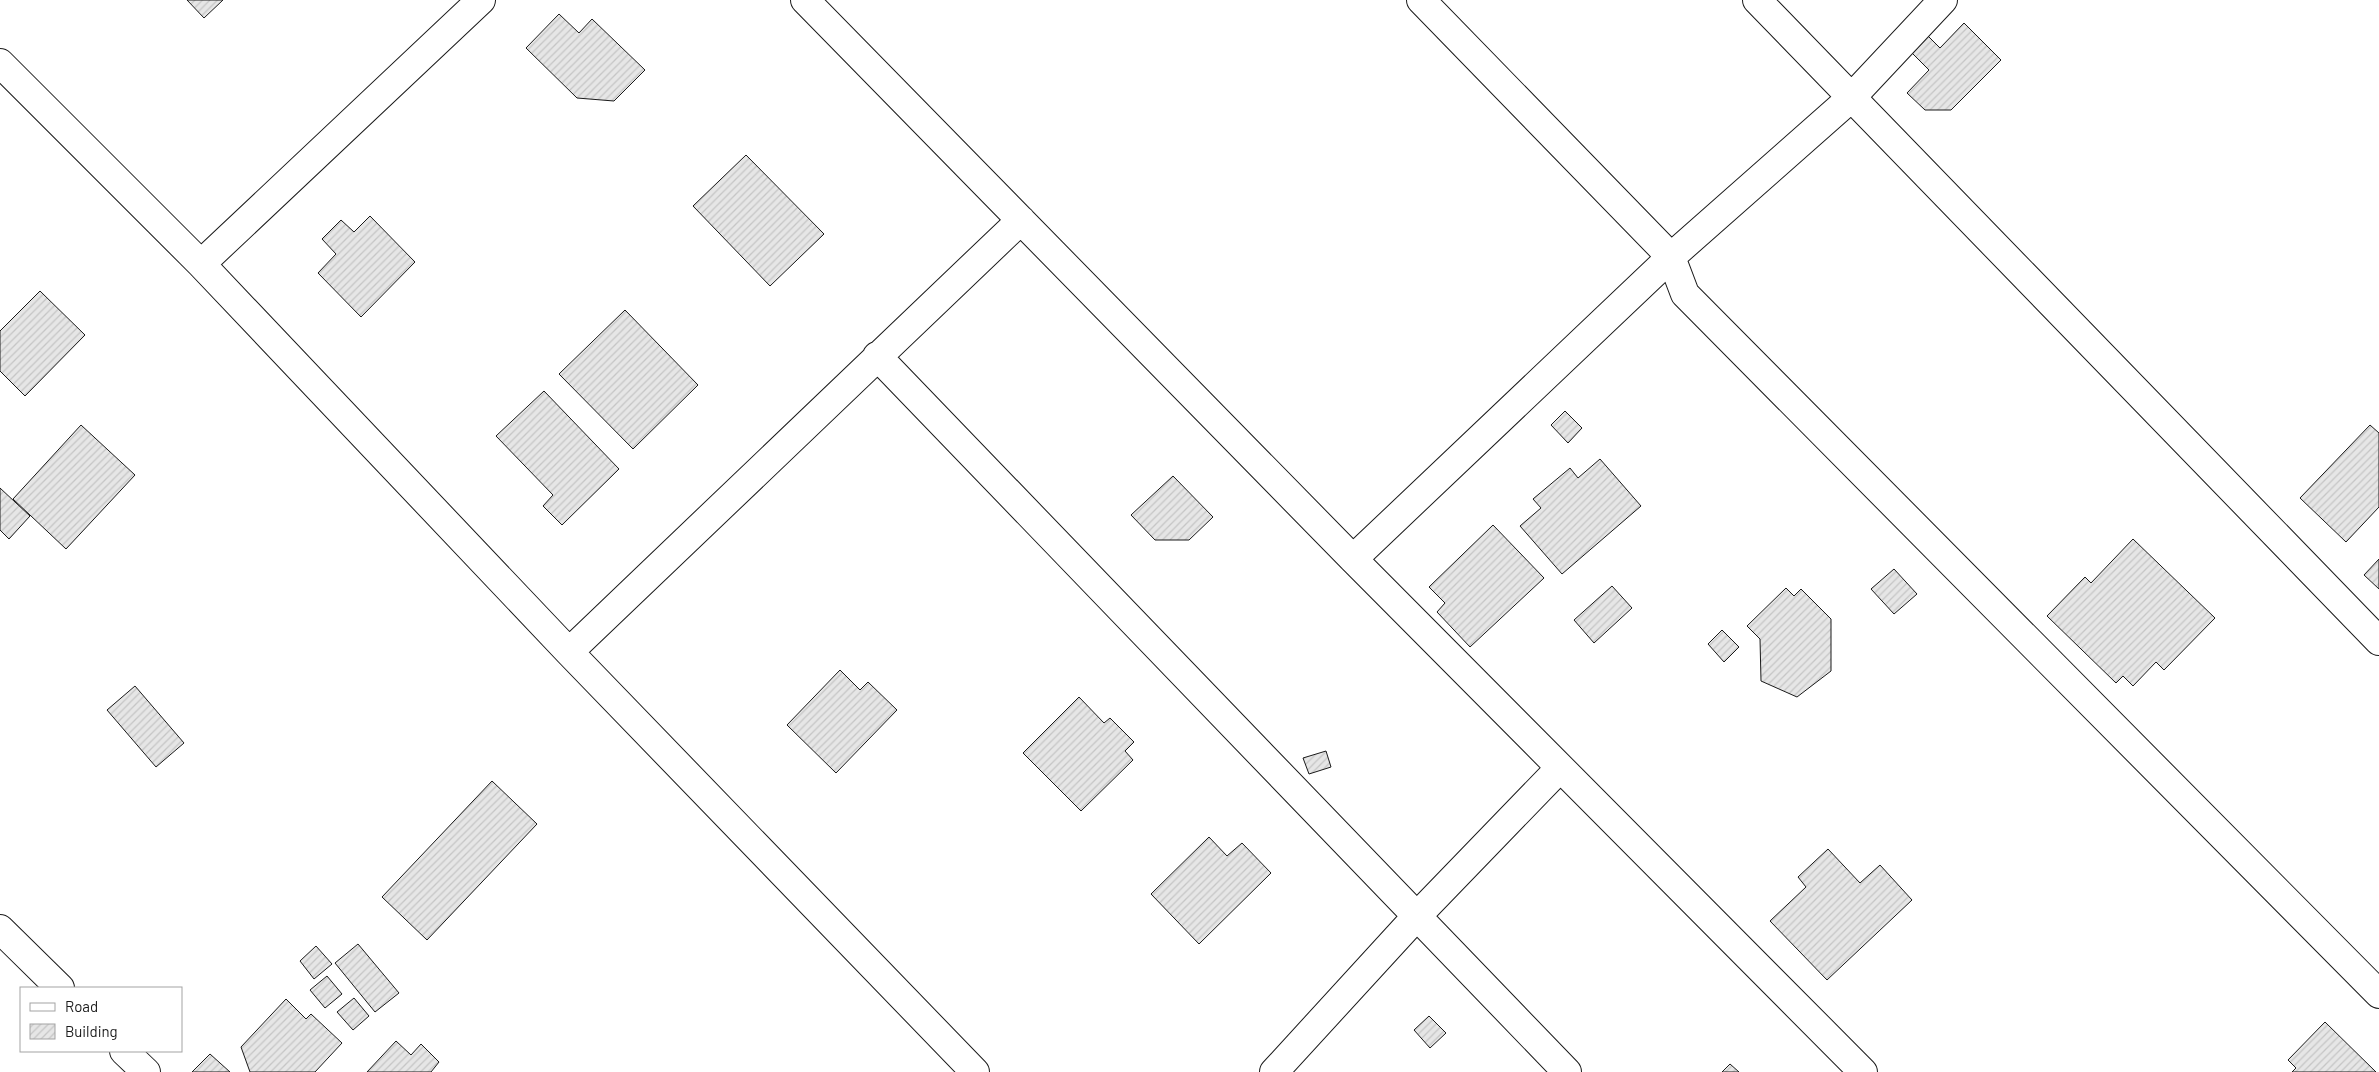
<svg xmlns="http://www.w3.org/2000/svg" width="2379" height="1072" viewBox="0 0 2379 1072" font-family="Barlow,sans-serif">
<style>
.building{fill:url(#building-hatch);stroke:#1a1a1a}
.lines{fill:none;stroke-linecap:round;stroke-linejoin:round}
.minor-casing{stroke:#1a1a1a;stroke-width:30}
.minor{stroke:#fff;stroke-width:28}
</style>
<defs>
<pattern id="building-hatch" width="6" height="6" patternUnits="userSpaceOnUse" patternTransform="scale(1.25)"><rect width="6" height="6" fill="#e6e6e6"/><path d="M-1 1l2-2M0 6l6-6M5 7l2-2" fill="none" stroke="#c5c5c5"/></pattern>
</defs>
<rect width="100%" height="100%" fill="#fff"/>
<path class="building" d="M187 0H223L204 18Z
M559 14 579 33 592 19 645 70 614 101 577 98 526 48Z
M1964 23 2001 60 1951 110H1925L1907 93 1929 70 1911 52 1927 35 1940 48Z
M746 155 824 234 770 286 693 206Z
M370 216 415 262 361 317 318 273 336 254 322 239 341 220 354 232Z
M40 291 85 335 25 396 0 371V331Z
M625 310 698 385 633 449 559 374Z
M544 391 619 469 562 525 543 506 553 495 496 436Z
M1565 411 1582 428 1568 443 1551 425Z
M81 425 135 475 66 549 13 499Z
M2370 425 2379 433V507L2346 542 2300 498Z
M1600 459 1641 506 1562 574 1520 526 1541 508 1533 499 1570 468 1578 478Z
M1173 476 1213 517 1189 540H1155L1131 515Z
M0 488 30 516 9 539 0 530Z
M1493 525 1544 578 1470 647 1437 612 1445 603 1429 587Z
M2133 539 2215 618 2164 670 2156 662 2133 686 2123 676 2116 683 2047 616 2085 577 2091 583Z
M2379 559V589L2364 575Z
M1894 569 1917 594 1894 614 1871 589Z
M1612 586 1632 608 1594 643 1574 620Z
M1786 588 1794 596 1801 589 1831 619V671L1797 697 1761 681 1760 639 1747 626Z
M1722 630 1739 647 1724 662 1708 644Z
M840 670 860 690 868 682 897 710 836 773 787 725Z
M135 686 184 743 156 767 107 710Z
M1079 697 1104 723 1110 718 1134 742 1125 751 1133 760 1081 811 1023 753Z
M1326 751 1331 767 1309 774 1303 758Z
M492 781 537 824 427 940 382 897Z
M1209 837 1227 856 1242 843 1271 873 1199 944 1151 894Z
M1828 849 1860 883 1880 865 1912 900 1827 980 1770 921 1806 887 1798 877Z
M358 944 399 993 375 1012 335 963Z
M316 946 332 964 314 979 300 961Z
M327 976 342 994 325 1008 310 990Z
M354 998 369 1016 353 1030 337 1012Z
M286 999 306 1019 311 1014 342 1043 315 1072H250L241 1047Z
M1429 1016 1446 1033 1430 1048 1414 1030Z
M2325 1022 2376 1072H2292L2296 1068 2288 1060Z
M396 1041 411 1055 421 1044 439 1062 431 1072H367Z
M210 1054 230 1072H192Z
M1730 1064 1739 1072H1722Z"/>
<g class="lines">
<g class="minor-casing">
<path id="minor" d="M805 0 1353 559 1863 1072
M1421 0 1671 257 1685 294 2379 994
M1757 0 2379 641
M0 63 201 264 569 652 975 1072
M201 264 481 0
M877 356 1567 1072
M1353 559 1671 257 1851 98 1943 0
M569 652 1021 220
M0 929 60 988
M124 1051 146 1072
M1274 1072 1416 917 1560 768"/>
</g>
<use href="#minor" class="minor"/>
</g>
<rect x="20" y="987" width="162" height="65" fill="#ffffff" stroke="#a3a3a3"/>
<rect x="30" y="1003" width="25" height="8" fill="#ffffff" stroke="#a3a3a3"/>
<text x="65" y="1012" font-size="15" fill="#1a1a1a">Road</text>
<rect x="30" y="1024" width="25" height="15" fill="url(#building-hatch)" stroke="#a3a3a3"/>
<text x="65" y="1037" font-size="15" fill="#1a1a1a">Building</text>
</svg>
